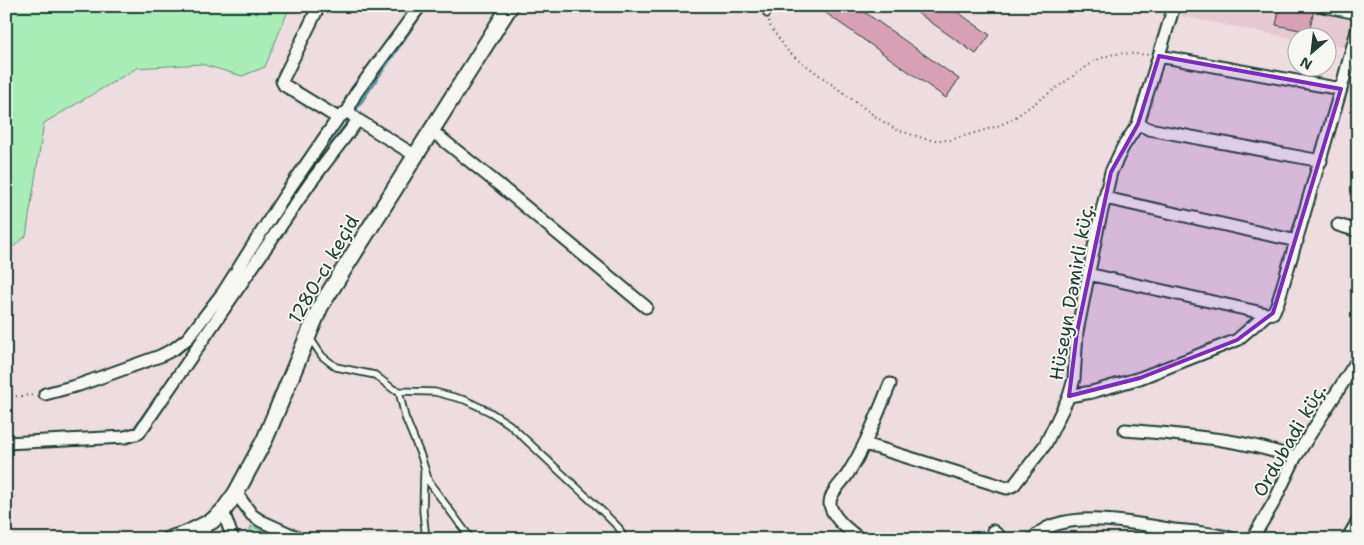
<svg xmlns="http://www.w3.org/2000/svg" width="1364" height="545" viewBox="0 0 1364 545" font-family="'Shantell Sans',sans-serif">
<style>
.built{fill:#e6cad3}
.green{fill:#a8ecb7;stroke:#649476}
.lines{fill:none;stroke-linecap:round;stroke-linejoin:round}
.stream{stroke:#5f94a2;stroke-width:3}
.building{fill:#d7a0b5;stroke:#1f3d34}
.lane-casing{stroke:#1f3d34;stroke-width:9}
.street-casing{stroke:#1f3d34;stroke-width:15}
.secondary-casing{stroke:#1f3d34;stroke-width:19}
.path{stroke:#1f3d34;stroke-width:2;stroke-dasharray:1 4;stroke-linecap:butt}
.lane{stroke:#f6f6f2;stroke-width:5.5}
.street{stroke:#f6f6f2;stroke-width:11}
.secondary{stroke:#f6f6f2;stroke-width:15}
.marked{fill:#7b2cbf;fill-opacity:0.2;stroke:#7b2cbf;stroke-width:4;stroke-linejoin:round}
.labels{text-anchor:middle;stroke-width:4;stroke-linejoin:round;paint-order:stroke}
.street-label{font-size:19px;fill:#1f3d34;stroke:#f6f6f2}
</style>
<rect width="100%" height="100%" fill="#eddce0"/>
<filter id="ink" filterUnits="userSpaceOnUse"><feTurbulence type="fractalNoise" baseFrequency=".02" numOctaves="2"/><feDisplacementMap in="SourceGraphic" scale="10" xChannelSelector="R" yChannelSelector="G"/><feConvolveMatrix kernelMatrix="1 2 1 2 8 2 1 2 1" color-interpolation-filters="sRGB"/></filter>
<g filter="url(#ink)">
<path class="built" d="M1184 6H1358L1347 48 1327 44 1326 38 1296 39 1181 16Z"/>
<path class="green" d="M6 6H290L265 67 242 76 201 64 137 68 44 123 26 236 6 253Z
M251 526 282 539H248Z"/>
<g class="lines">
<path class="stream" d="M357 108 427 6
M308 177 348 121
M133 430 161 390"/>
</g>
<path class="building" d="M816 6H856L959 79 946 98Z
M908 6H949L990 35 976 54Z
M1280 6H1315L1309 32 1276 25Z"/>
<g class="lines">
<g class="lane-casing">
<path id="lane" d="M1323 9 1358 16
M767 14 768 6
M310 338 322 356 336 367 375 375 393 389 399 391 435 392 465 400 490 412 509 424 602 511 619 528 624 539
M399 391 405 417 421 456 429 482 471 539
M424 471 423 511 426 539"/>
</g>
<g class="street-casing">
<path id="street" d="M319 6 282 81 284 85 338 118
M1159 56 1341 89
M1138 124 1149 129 1321 161
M432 131 498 184 646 307
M416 156 358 120 351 114 349 110 351 102 356 93 420 6
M1105 198 1297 241
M1338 225 1358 231
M1088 274 1267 314 1273 313 1278 302 1341 89 1358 27
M45 394 79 385 160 356 174 349 188 338 224 291 283 198 338 118 349 110
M1069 396 1092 392 1140 378 1237 340 1267 314
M1125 430C1182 435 1241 438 1295 458
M6 443 125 437 139 433 310 183 358 120
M865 444 1007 488 1014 485 1045 445 1069 396 1074 379 1077 332 1098 227 1111 172 1123 147 1138 124 1174 6
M236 493 252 515 261 521 301 539
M223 511 233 539
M203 526 205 532 204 539
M993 531 1003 539
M860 539C850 531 836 521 831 508 826 496 841 484 847 475 866 446 877 415 890 384
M1033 539C1059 506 1140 524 1175 530 1194 532 1215 533 1233 539
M1252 539 1274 502 1295 458 1358 359
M1347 539 1358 521"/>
</g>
<g class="secondary-casing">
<path id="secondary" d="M170 539 188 533 212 521 223 511 236 493 265 439 320 307 510 6"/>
</g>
<path class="path" d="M769 21 770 26 787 50 796 58 879 119 897 130 929 140H950L995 127 1011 120 1093 62C1114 51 1125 53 1149 55
M6 397 34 395"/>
<use href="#lane" class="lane"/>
<use href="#street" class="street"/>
<use href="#secondary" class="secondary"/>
</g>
</g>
<path class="marked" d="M1159 56 1341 89 1273 313 1237 340 1140 378 1069 396 1077 332 1111 172 1138 124Z"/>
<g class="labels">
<g class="street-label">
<text transform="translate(323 269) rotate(-60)" y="7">1280-cı keçid</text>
<text transform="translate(1071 292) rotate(-80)" y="7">Hüseyn Dəmirli küç.</text>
<text transform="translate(1289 440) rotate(-60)" y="7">Ordubadi küç.</text>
</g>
</g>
<rect width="1364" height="545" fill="none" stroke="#f6f6f2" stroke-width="25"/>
<rect x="12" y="12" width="1339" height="520" fill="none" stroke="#1f3d34" stroke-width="2" filter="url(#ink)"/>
<g transform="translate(1312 52) rotate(208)"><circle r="24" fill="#f6f6f2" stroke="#a0aca6"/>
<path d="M0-4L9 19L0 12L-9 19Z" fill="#1f3d34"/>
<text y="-8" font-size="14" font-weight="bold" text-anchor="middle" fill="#1f3d34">N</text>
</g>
</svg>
